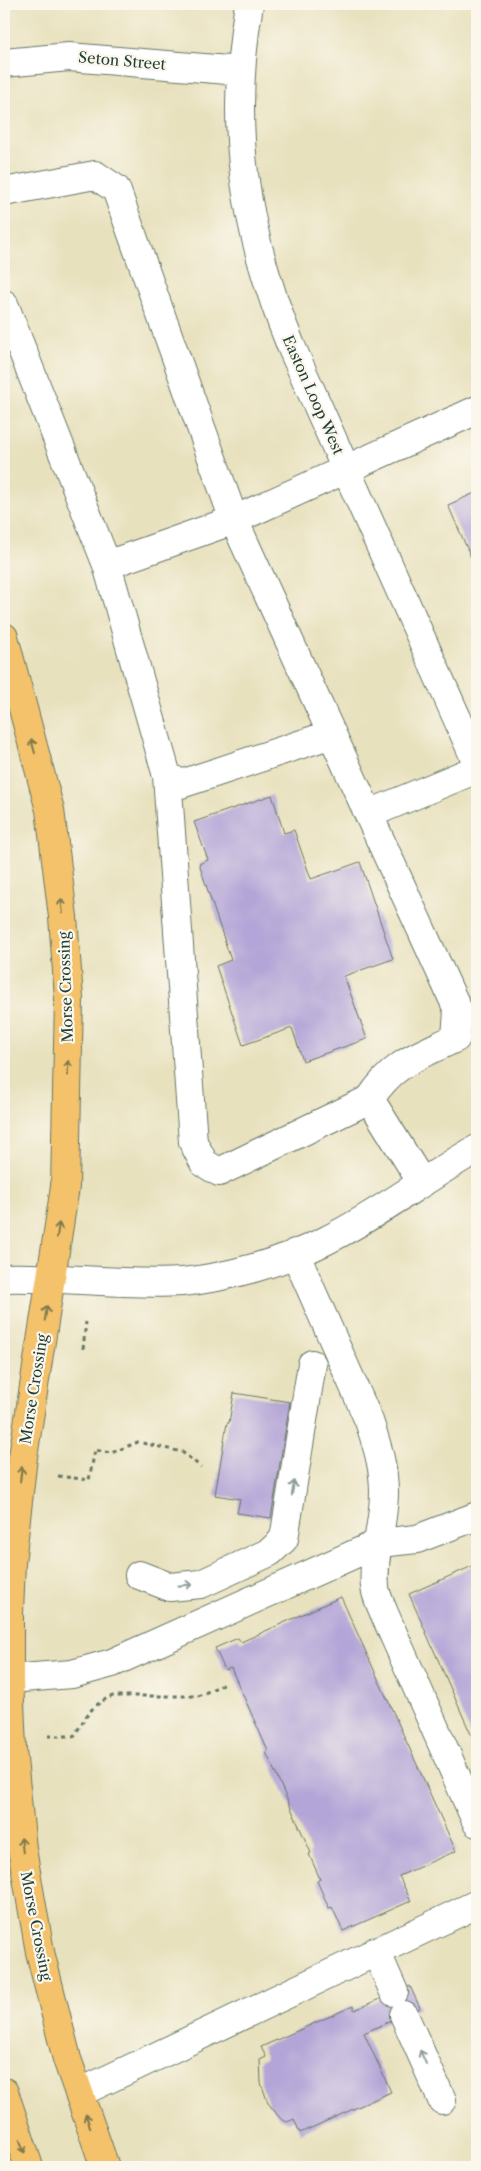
<svg xmlns="http://www.w3.org/2000/svg" width="481" height="2171" viewBox="0 0 481 2171" font-family="'Libre Caslon Text',serif">
<style>
.building{fill:#b3a5d7}
.lines{fill:none;stroke-linecap:round;stroke-linejoin:round}
.minor-casing{stroke:#657664;stroke-width:30}
.major-casing{stroke:#657664;stroke-width:30}
.path{stroke:#657664;stroke-width:3;stroke-dasharray:4 4;stroke-linecap:butt}
.minor{stroke:#fff;stroke-width:28}
.major{stroke:#f4c26a;stroke-width:28}
.oneway{stroke:#7f794c}
.oneway2{stroke:#8f9e9a}
.labels{text-anchor:middle;stroke-width:4.5;stroke-linejoin:round;paint-order:stroke}
.street-label{font-size:15px;fill:#1f3d34;stroke:#fbf7ec}
</style>
<rect width="100%" height="100%" fill="#fbf7ec"/>
<filter id="ink" filterUnits="userSpaceOnUse"><feTurbulence type="fractalNoise" baseFrequency=".02" numOctaves="2"/><feDisplacementMap in="SourceGraphic" scale="10" xChannelSelector="R" yChannelSelector="G"/><feConvolveMatrix kernelMatrix="1 2 1 2 8 2 1 2 1" color-interpolation-filters="sRGB"/></filter>
<filter id="wash" filterUnits="userSpaceOnUse"><feTurbulence type="fractalNoise" baseFrequency=".0096" numOctaves="4" result="noise"/><feDisplacementMap in="SourceGraphic" scale="20" xChannelSelector="R" yChannelSelector="G"/><feGaussianBlur stdDeviation="1.12" result="paint"/><feColorMatrix in="noise" values="0 0 0 0 0 0 0 0 0 0 0 0 0 0 0 0 0 1.4 0 .05"/><feComposite in="paint" operator="in"/></filter>
<g filter="url(#wash)">
<rect width="100%" height="100%" fill="#e8e1be"/>
<g id="blocks">
<path class="building" d="M477 492V571L448 505Z
M272 795 284 833 294 830 311 879 360 862 393 959 344 976 367 1039 303 1061 292 1028 243 1045 216 966 231 960 199 864 208 860 194 822Z
M234 1393 290 1402 271 1518 237 1513 240 1499 215 1495 227 1423H229Z
M477 1564V1748L409 1594Z
M341 1597 456 1851 399 1876 411 1901 343 1931 332 1907 329 1908 317 1881 320 1879 309 1854 311 1853 266 1752 268 1751 231 1668 225 1670 215 1648 238 1638 241 1642Z
M410 1986 420 2008 364 2033 391 2092 300 2133 294 2119 287 2122 280 2118 268 2103 261 2083 260 2060 266 2057 261 2047 353 2006 354 2010Z"/>
</g>
</g>
<g filter="url(#ink)">
<use href="#blocks" fill-opacity="0" stroke="#657664" stroke-width="1"/>
<g class="lines">
<g class="minor-casing">
<path id="minor" d="M249 4C228 127 244 230 291 346L477 763
M4 63 69 57 240 71
M4 192 95 175 116 189 234 520 107 565
M4 304 107 565 167 776 181 784 332 734
M167 776 193 1142 204 1163 219 1172 370 1099
M369 814 477 769
M422 1183 370 1099C394 1062 418 1056 456 1038L458 1010 234 520 477 410
M295 1253 369 1421C377 1445 384 1467 384 1492 384 1524 372 1556 375 1587 376 1596 381 1605 384 1613L477 1823
M4 1278C63 1276 123 1286 182 1282 227 1278 285 1261 325 1241 378 1215 425 1178 477 1149
M139 1575 170 1587 201 1584 270 1552 284 1539 312 1364
M9 1679 72 1674 112 1663 379 1543 417 1539 477 1516
M376 1951 394 1992
M404 2015 442 2100
M79 2093 477 1904"/>
</g>
<g class="major-casing">
<path id="major" d="M4 637 50 810 63 917 69 998 65 1187 23 1457 11 1563 9 1613V1679L12 1749 22 1849 40 1952 67 2059 105 2167
M4 2092 29 2167"/>
</g>
<path class="path" d="M83 1349 86 1322
M58 1476 89 1480 95 1450 111 1453 138 1442 182 1452 201 1467
M48 1736H74C86 1717 91 1704 113 1696H198L226 1683"/>
<use href="#minor" class="minor"/>
<use href="#major" class="major"/>
</g>
<defs><path id="oneway-shaft" d="M-6 0H5M1.5-3L5.5 0L1.5 3" fill="none" stroke-width="1.6" stroke-linecap="round" stroke-linejoin="round" transform="scale(1.25)"/></defs>
<g class="oneway">
<use href="#oneway-shaft" transform="translate(33 746) rotate(-105)"/>
<use href="#oneway-shaft" transform="translate(62 906) rotate(-97)"/>
<use href="#oneway-shaft" transform="translate(68 1068) rotate(-89)"/>
<use href="#oneway-shaft" transform="translate(58 1230) rotate(-82)"/>
<use href="#oneway-shaft" transform="translate(46 1313) rotate(-81)"/>
<use href="#oneway-shaft" transform="translate(21 1474) rotate(-83)"/>
<use href="#oneway-shaft" transform="translate(22 1845) rotate(-97)"/>
<use href="#oneway-shaft" transform="translate(88 2121) rotate(-109)"/>
<use href="#oneway-shaft" transform="translate(22 2146) rotate(70)"/>
</g>
<g class="oneway2">
<use href="#oneway-shaft" transform="translate(293 1488) rotate(-81)"/>
<use href="#oneway-shaft" transform="translate(185 1585) rotate(-5)"/>
<use href="#oneway-shaft" transform="translate(423 2057) rotate(-114)"/>
</g>
</g>
<g class="labels">
<g class="street-label">
<text transform="translate(122 61) rotate(5)" y="5">Seton Street</text>
<text transform="translate(313 395) rotate(66)" y="5">Easton Loop West</text>
<text transform="translate(66 987) rotate(-92)" y="5">Morse Crossing</text>
<text transform="translate(34 1389) rotate(-81)" y="5">Morse Crossing</text>
<text transform="translate(36 1926) rotate(79)" y="5">Morse Crossing</text>
</g>
</g>
<rect width="481" height="2171" fill="none" stroke="#fbf7ec" stroke-width="20"/>
</svg>
